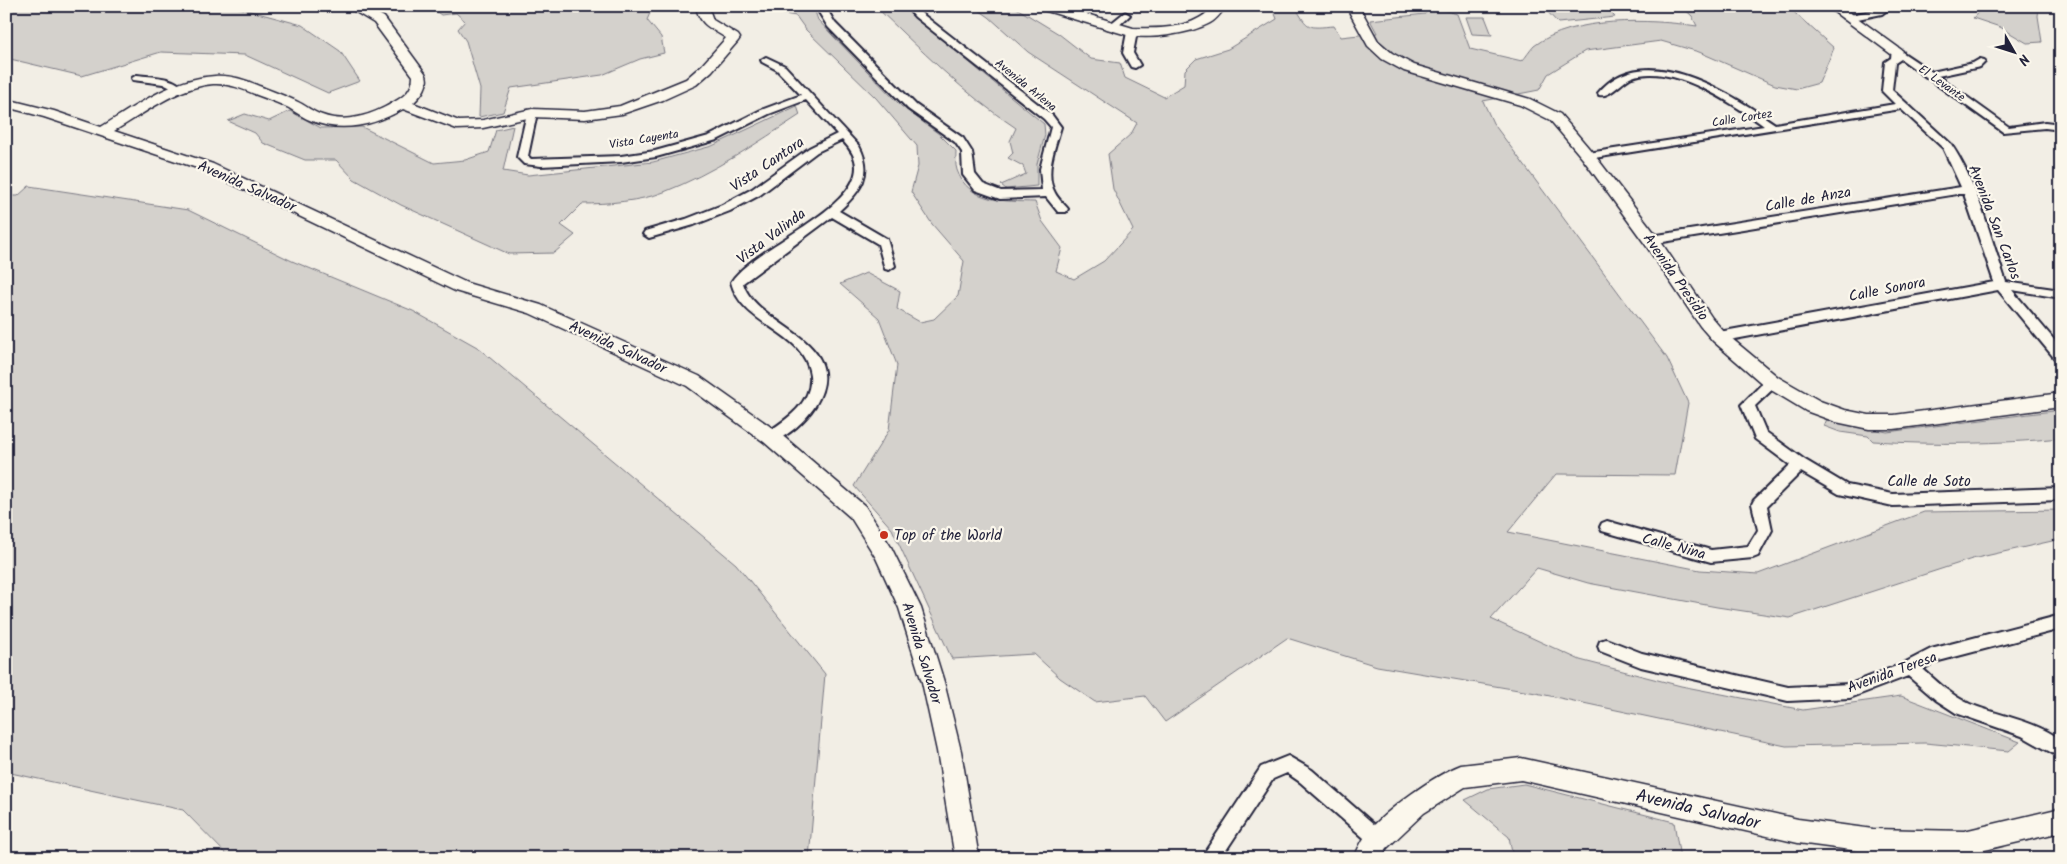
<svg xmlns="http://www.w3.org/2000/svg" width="2067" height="864" viewBox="0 0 2067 864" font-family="Kalam,sans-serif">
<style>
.green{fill:#d4d1cc;stroke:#7b7a84}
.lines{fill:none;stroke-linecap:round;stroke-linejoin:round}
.street-casing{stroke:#22223b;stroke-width:4}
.secondary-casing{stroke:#22223b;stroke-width:3}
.street{fill:#fbf7ec;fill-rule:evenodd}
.secondary{fill:#fbf7ec;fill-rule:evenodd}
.poi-dot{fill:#c8321e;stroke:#fbf7ec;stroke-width:2}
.labels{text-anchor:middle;stroke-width:4.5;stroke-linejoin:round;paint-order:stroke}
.far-street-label{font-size:12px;fill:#22223b;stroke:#fbf7ec}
.street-label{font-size:15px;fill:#22223b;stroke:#fbf7ec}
.poi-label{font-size:15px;fill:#22223b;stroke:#fbf7ec;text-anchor:start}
.near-street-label{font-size:18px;fill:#22223b;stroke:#fbf7ec}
</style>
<rect width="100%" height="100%" fill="#f2eee5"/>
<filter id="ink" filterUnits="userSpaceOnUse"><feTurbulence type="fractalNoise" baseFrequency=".02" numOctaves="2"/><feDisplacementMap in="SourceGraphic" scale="10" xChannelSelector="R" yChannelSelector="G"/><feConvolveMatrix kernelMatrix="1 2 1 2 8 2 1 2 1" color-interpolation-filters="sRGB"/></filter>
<g filter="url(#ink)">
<path class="green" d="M6 6H232L302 25 340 51 360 81 328 93 245 55 161 52 82 76 6 58Z
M428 6H653L647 20 661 37 664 53 640 59 602 75 511 88 503 112 479 117 480 89 466 41 458 29 465 21 456 13 441 15Z
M764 6H813L818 20 833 36 901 106 939 134 956 151C956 156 955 165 957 170 968 203 1005 201 1035 202L1042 221 1062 248 1056 271 1074 279 1104 261 1133 230 1113 189 1108 154 1131 134 1137 123 1028 52 989 17 973 6H1013L1059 34 1091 59 1120 63 1125 78 1164 97 1184 85 1185 70 1196 59 1228 49 1277 19 1272 6H1295C1308 30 1308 28 1334 26L1341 37 1377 33 1370 20 1425 14 1429 6H1431L1457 14 1470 49 1522 61C1526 57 1530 50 1534 46 1573 16 1650 19 1697 26L1692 16 1681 6H1787L1834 48 1819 83 1797 89 1775 85 1699 52 1661 41 1585 51 1548 74 1539 90 1483 101 1493 123 1667 358 1688 403 1675 475 1556 474 1508 532 1700 570 1758 574 1924 512 2061 510V539L1972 559 1790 618 1717 607 1588 583 1537 568 1491 619 1580 660 1681 686 1803 710 1901 696 2020 742 2009 751 1925 743 1786 746 1536 693 1377 666 1287 638 1165 722 1145 696 1095 702 1060 678 1034 654 952 659 892 529 854 486 889 430 897 365 879 318 840 284 866 273 900 291 897 309 920 322 934 319 958 296 964 261 932 224 911 192 918 166 917 146 876 98 806 30 796 16 762 10Z
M875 6H901L1044 124 1045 135 1037 164V186L1006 189 1001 185 1026 174 1023 166 1008 158 1013 153 1010 141 1016 128C964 94 920 49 875 6Z
M1560 6H1604L1615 17 1558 23 1544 8Z
M1984 6H2039L2038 16 2042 42 2027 43 2000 27 1973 18Z
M1466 17H1485L1492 35 1472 34Z
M797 106 800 115C757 143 713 173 664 192 642 201 606 204 582 204L561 225 575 235 554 253 509 254 401 205 354 179 336 160H305L263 143 255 133 228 121 245 114 269 121 290 111 321 128 362 127 434 163 465 160 489 152 496 130 513 126 503 171 528 175 653 162 712 146Z
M29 186 188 210 292 261 413 311 477 347 736 564 825 674 809 858H230L183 810 6 772V196H18Z
M2061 410V438C1998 444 1936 445 1873 441L1868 436 1840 432 1824 426 1827 419 1887 432Z
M1524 784 1674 822 1680 858H1513L1509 837 1465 800 1488 789Z"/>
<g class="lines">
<g class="street-casing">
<path id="street" d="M815 6H825L835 23 916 105 963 138 972 152 975 174 983 184 1001 191 1042 190 1040 169 1051 127 1044 119 915 17 905 6H915L921 13 1052 115 1061 127C1055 147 1044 174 1055 193 1058 199 1064 204 1068 209L1066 212H1058L1046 197 1000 199 975 190 963 175 962 152 955 142 908 109 828 27Z
M1881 6H1892L1882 14 1848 21 1843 18 1845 16 1876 10Z
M1125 12 1130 15 1128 17 1115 29H1109V25Z
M1132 29 1137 32 1133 53 1140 65 1135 68 1131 67 1123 53 1127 32Z
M1896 48 1932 72 1973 63 1980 59 1984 60 1985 62 1980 67 1938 76 2009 127 2045 122 2061 124V130L2045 128 2003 132 1901 59 1895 63 1892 90 1951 144C1978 184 1990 236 2006 282L2061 290V298L2012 290 2061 348V362L2056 360 1998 290 1719 342 1714 340 1713 337 1714 334 1719 332 1994 282 1964 194H1957L1651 244 1645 240 1651 236 1961 187 1943 148 1901 109 1588 159 1583 156 1588 153 1764 126C1733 103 1672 63 1632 77 1622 81 1610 98 1599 95L1598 93C1644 37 1731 93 1775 124L1895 104 1882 91 1885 62 1891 58 1892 49Z
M766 57 785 66 859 146C874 174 861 191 839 211L887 239 895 266 889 270 885 269 878 244 832 217 743 283C755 327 855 339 815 406 806 420 788 437 771 442L766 441 764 437 766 433C786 420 813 403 810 375 804 329 743 328 731 282 753 247 856 211 856 167 856 156 849 147 842 140L817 152 760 195 730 211 694 225 649 238 643 234 645 231 686 219 722 205 752 189 809 148 837 134 806 100 769 114 717 140 656 157 621 162 541 166 524 164 517 157 527 113 532 110 537 113 528 156 531 159 621 156 655 151 709 136 761 110 801 95 777 70 762 62 761 60Z
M137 75C153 77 173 76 184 89L179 92 163 84 133 80 132 78Z
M1772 377 1777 379 1779 382 1777 385 1755 406 1766 432 1805 460 1847 485 1893 494 2061 488V500L1893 506 1839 494 1801 472 1767 506 1772 530 1758 556 1753 558 1711 562 1602 531 1600 527 1602 523 1607 521 1711 550 1748 546 1758 530 1752 504 1754 500 1790 465 1755 439 1741 405 1767 379Z
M2061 615V629L1935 662 1923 669C1937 682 1952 696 1970 704 2000 716 2034 720 2061 740V758L2022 736 1956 713 1936 700 1908 676 1850 698 1788 701 1641 667 1600 651 1598 646 1600 641 1606 639 1642 653 1788 687 1850 684 1904 663 1931 649Z
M1288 756 1312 770 1384 833 1387 839 1384 845 1378 848 1372 845 1300 782 1287 773 1273 779 1221 858H1201L1261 767Z"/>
</g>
<g class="secondary-casing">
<path id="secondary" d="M346 6H364L384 17 425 73C431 84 421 96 413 103L459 121 483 120 532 109 585 111 620 106 686 79 702 65 726 38C711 28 699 25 696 6H708L713 20 738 35 740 38 738 41 712 71 696 85 663 100 622 114 585 119 532 117 483 128 457 129 403 109C376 125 342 133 312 121 304 118 297 113 289 108 279 103 268 99 257 95 243 89 229 83 213 84 177 87 145 113 114 131L213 164 467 283 541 305 699 376 778 432 865 506 891 547 921 608 944 682 961 751 979 858H955L937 751 922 682 899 608 876 558 851 518 764 442 687 386 529 313 455 291 203 170 44 117 6 107V99L54 111 101 127C136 106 173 78 215 76 230 75 246 80 259 86 272 91 286 96 298 102 306 106 313 112 322 115 346 124 373 115 394 102 405 96 413 89 413 76L374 23Z
M1039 6H1060L1133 28C1159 29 1196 29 1213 6H1226C1221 13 1217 19 1210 23 1190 34 1149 40 1127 35L1040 9Z
M1346 6H1359L1378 41 1392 53 1414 65 1530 99 1560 114 1593 153 1657 236 1712 318 1725 333 1778 377 1820 401 1845 410 1869 415H1894L2061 393V407L1894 429H1869L1836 422 1806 411 1766 387 1713 341 1700 326 1645 244 1583 159 1550 120 1520 105 1404 71 1382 59 1368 46Z
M1826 6H1841L1903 51 1901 54H1891Z
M1521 758 1798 819 1873 829 1964 831 2061 808V832L1964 855 1873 853 1798 843 1521 780 1465 787 1424 813 1387 848 1380 858H1354C1358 849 1363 838 1369 831 1387 809 1435 775 1461 765Z"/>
</g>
<use href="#street" class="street"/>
<use href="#secondary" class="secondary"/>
</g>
</g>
<circle class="poi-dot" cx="884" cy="535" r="5"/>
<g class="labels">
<g class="far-street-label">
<text transform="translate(1942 83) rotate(35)" y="4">El Levante</text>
<text transform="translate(1026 85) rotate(39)" y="4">Avenida Arlena</text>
<text transform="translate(1742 118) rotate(-9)" y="4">Calle Cortez</text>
<text transform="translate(644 139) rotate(-9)" y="4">Vista Cayenta</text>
</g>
<g class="street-label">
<text transform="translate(767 164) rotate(-34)" y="5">Vista Cantora</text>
<text transform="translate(247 186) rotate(24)" y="5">Avenida Salvador</text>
<text transform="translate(1808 199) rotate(-10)" y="5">Calle de Anza</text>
<text transform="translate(1995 222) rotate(69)" y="5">Avenida San Carlos</text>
<text transform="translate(771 236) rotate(-37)" y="5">Vista Valinda</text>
<text transform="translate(1676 277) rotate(55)" y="5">Avenida Presidio</text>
<text transform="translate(1887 289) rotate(-11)" y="5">Calle Sonora</text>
<text transform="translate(618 347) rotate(25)" y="5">Avenida Salvador</text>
<text x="1929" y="486">Calle de Soto</text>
<text transform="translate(1674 546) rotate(15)" y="5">Calle Nina</text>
<text transform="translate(922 653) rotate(73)" y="5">Avenida Salvador</text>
<text transform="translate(1892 672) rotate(-20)" y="5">Avenida Teresa</text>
</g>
<g class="poi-label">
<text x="894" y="540">Top of the World</text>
</g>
<g class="near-street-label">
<text transform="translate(1698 809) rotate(13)" y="6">Avenida Salvador</text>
</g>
</g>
<rect width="2067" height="864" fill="none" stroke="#fbf7ec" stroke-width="25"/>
<rect x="12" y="12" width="2042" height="839" fill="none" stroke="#22223b" stroke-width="2" filter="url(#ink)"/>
<g transform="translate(2014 52) rotate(129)" stroke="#fbf7ec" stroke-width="4" paint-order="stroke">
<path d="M0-4L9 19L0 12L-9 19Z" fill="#22223b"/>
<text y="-8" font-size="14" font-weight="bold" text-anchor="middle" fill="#22223b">N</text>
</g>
</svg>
